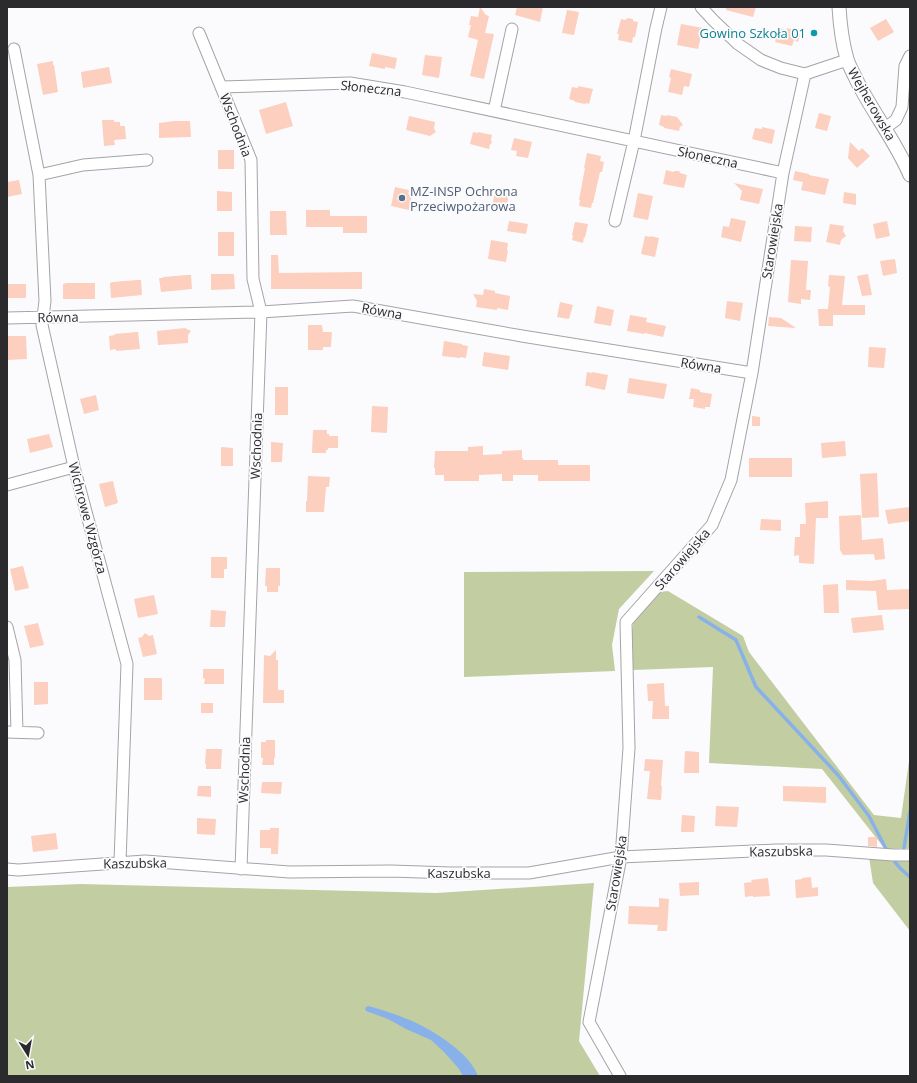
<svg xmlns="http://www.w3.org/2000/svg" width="917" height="1083" viewBox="0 0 917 1083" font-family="'Open Sans',sans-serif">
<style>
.green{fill:#c2cea2}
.water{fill:#88b1e9}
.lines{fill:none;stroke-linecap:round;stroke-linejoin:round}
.stream{stroke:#88b1e9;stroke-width:3.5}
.building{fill:#fccfbe}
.minor-casing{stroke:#a3a4a7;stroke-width:13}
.tertiary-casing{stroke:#a3a4a7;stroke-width:15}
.minor{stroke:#fff;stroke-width:11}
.tertiary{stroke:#fff;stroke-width:13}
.culture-dot{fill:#0f9aa8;stroke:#fbfbfe;stroke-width:1.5}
.service-dot{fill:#5c6f8a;stroke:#fbfbfe;stroke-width:1.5}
.labels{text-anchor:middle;stroke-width:3.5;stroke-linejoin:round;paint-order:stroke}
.culture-label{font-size:13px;fill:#0d838f;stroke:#fbfbfe;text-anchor:end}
.street-label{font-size:13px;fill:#2b2b2d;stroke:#fbfbfe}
.service-label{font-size:13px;fill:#4e5e75;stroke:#fbfbfe;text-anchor:start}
</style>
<rect width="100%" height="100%" fill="#fbfbfe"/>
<path class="green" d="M654 571 619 609 612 645 615 671 464 677V572Z
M668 591 743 636 749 652 874 815 901 818 910 754V842L909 848 885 849 822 769 709 763 713 667 633 670 630 644 634 619 658 592Z
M869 857 910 859V931L873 883Z
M594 883 579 1041 600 1076H7V887L81 884 436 893Z"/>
<path class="water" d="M368 1006C383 1010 398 1015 412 1021 434 1031 470 1053 478 1076H463L459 1069 444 1052 431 1040 406 1029 388 1019 366 1011 365 1008Z"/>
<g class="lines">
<path class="stream" d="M699 617 736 640 756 687 838 775 869 816 886 849
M904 848 910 811
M895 862 901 869 910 877"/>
</g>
<path class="building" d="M480 7 486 15 489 16 485 33 494 34 484 79 470 76 478 40 468 37 471 25H469L471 16 478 17Z
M517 7H543L540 22 515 15Z
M726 7H756L753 17 726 10Z
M567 10 579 12 574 35 562 33Z
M627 18 633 19V21L638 22 635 37H633L632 43 618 40 619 34H617L621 19 626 20Z
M886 19 894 32 878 41 870 28Z
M681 24 703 28 698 49 677 45Z
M779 28 787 30V28L801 32 798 42 794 40 792 46 775 42Z
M372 53 397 58 395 69 385 67V69L369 66Z
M425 55 442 57 439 78 422 75Z
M53 61V65H54L58 92 43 95 37 64Z
M109 67 112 83 83 88 81 72Z
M671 69 692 74 689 87 684 86 682 95 668 92 671 78 669 77Z
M578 86 593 89 589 104 586 103 585 104 575 102V101L569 99 572 87 578 88Z
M286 102 293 126 266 134 259 110Z
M819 113 831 116 827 131 815 128Z
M661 115 667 116V115L677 117 683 125 680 127 679 131 664 128V127L659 125Z
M409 116 435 122 434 129 436 132 430 136 406 130Z
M102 120H114V122H120V126H125L126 139 114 140 115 145 104 146Z
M186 121H190L191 137 159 138V123L174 121Z
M762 127 775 130 772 144 752 139 755 128 762 129Z
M473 132 478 133V132L492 135 491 140 492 143 490 144 489 149 470 144Z
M514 138 532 142 528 158 516 156 517 151 511 150Z
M850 142 859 151 862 148 870 156 857 168 848 158Z
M218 150H234V169H218Z
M587 153 601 156 600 161 604 162 602 172H600L593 203H592L591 208 579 206 580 200H579L585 168H584Z
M666 170 673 172 675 171H679L680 173 687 175 684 188 663 184Z
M795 171 809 174V175L829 179 825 195 801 190 803 182 793 180Z
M19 180 22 194 7 197V182Z
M734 183 763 189 759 204 740 200 742 191Z
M395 187 409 190 408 194 412 195 409 210 391 206Z
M217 191 232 192V211H217Z
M495 192 509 194 506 210 492 207Z
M844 192 856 194V205L843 203Z
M638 193 653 196 648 220 633 217Z
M306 210H330V216H367V233H343V227H306Z
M270 211H286L287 235H270Z
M731 218 746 221 741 242 721 237 723 226 729 227Z
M509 221 528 224 526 234 507 231Z
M887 221 890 236 876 239 873 224Z
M575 222 588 224 585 238 584 237 583 243 572 240 573 235H572Z
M830 224 844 226 843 231 846 236 841 240 840 245 826 242Z
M795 226 812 227 811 242 794 241Z
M218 232H234V256H218Z
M645 236 650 237V236L659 238 655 257 641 254Z
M491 240 508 243 507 250H508L506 262 488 259Z
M271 255H278L279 273 362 272V289H271Z
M895 259 897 273 883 276 880 261Z
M791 260 808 261 806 290H811L810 300 801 299V304L788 302Z
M211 274H234L235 289 211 290Z
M868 274 872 295 862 296 857 276Z
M187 275H191L192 289 161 292 159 278H163V277Z
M829 275 845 276 842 305H865V315H833V326H819L818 309H828L830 287 828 286Z
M137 280H141L142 295 111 298 110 283 113 282Z
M67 283H95V299H63V284Z
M7 284H26V298H7Z
M484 289 495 291V293L510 296 508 310 497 308V310L476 307 477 301 473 294 483 295Z
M727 301 743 303 740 321 725 318Z
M560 302 573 305 569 319 557 317Z
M597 306 614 310 611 326 594 323Z
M630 315 647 318 646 322 666 326 663 337 645 333 644 334 627 331Z
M769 317 781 318 796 328 768 326Z
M308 325H322L323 332H332L331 347H323V350H308Z
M185 328 191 331 188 335V343L158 345 157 331Z
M138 332 140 349 116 351V349L110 350 109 336 115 335 114 334Z
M7 336H26L27 359 7 360Z
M444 341 462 344V345L468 346 466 358 460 357V358L442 356Z
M869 347 886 348 884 368 868 367Z
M484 352 510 356 508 370 482 366Z
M587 372 592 373V372L608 375 605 390 590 387V386H585Z
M629 378 667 384 664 399 627 393Z
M275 387H288V415H275Z
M691 388 700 390V392L712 394 710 407H705V409L693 407 694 399H689Z
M96 395 99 410 84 414 80 399Z
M372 406 388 407 387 433 371 432Z
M752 416 760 417V426H752Z
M313 430H327V434H329V436H338V448H328V450H326V453H312Z
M49 434 53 447 30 453 27 439Z
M845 441 846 456 822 458 821 443Z
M271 442 283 443 282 462H271Z
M483 446V455L502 454V451L522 450V458H523V460H558V465H590V481H538V475H513V481H502V474L479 475V481H444V475H435V468H434L435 451H468V447Z
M221 447 233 448V466H221Z
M749 458H792V477H749Z
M877 473 879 517 862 518 860 474Z
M308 476 330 477 329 487H326L324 512H306V501H307Z
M113 481 118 503 105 507 99 484Z
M828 501V518H816L814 564 799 563V555L794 556 795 537H800V524H806L805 503Z
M910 507V521L888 524 885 510Z
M861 515 862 540 883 538 885 559 875 560 874 554 843 555 840 550 839 516Z
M761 519 781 520V531L760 530Z
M211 557H227V569H224V578H211Z
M23 566 29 588 15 591 10 569Z
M266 568H280V586H278V592H267V586H265Z
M886 579 887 590 910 589V609L878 610 876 591 846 590V580L871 581Z
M838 584 839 613H824L823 585Z
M154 595 158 614 138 618 134 599Z
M211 610 226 611 225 627H210Z
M882 615 884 630 853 633 851 618Z
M38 623 44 645 30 648 24 626Z
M145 633 149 636 153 635 157 654 143 657 138 638 142 637Z
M276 650V660H278V690H284V703H263L264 655 270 656Z
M203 669H224V684H204L205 679 203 678Z
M144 678H162V700H144Z
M34 682H48V704L34 705Z
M664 683 665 706H669V719H652L653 701H648L647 684Z
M201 703H213V713H201Z
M266 740H275V758H274V765H262L263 758H261V742H266Z
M206 749H222L221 769H206V764H205Z
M685 751 699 752V773H684Z
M645 759 663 760 661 786H662L661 800 647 799 650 771H644Z
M262 782H282L281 794 261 793Z
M198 786H211V797L197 796Z
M783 786 826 787V803L783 801Z
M716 806 739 807 737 827 715 826Z
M682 815 695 816 694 832H681Z
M197 818 216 819 215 835 197 834Z
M270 828H279L278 854H271V848H260V830H270Z
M56 833 58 849 33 852 31 836Z
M868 837H877V847L868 846Z
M811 877 812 888 818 887V896L796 898 795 880 802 879V878Z
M768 878 770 896 753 897V896L745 897 744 883 752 882 751 880Z
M699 882V895L680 896 679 883Z
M659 898 669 899 667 931H657L658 925 628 924 629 906 659 907Z"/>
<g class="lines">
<g class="minor-casing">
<path id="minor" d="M701 7 713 20 738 44 761 60 781 68 805 74
M199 33 251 160 253 279 261 312 241 869
M14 49 39 175 45 301 42 325 74 467 127 664 120 862
M221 87 350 83 405 92 783 173
M494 111 512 29
M885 128 896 120 902 107 905 66 910 56
M39 175 83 165 147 160
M615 221 634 141 656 28 661 7
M7 318 261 312 353 306 522 336 752 373
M7 485 74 467
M7 627 15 660 17 732
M7 732 38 733
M7 869 18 870 145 861 289 872 391 871 451 873H529L621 857 776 850H826L893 855H910
M620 1076 589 1022 621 857 629 748 626 622 712 525 731 480 752 373 783 173 805 74 847 60"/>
</g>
<g class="tertiary-casing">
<path id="tertiary" d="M839 7C840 24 842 42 847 59 849 66 854 74 857 81 873 113 896 142 910 175"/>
</g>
<use href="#minor" class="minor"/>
<use href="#tertiary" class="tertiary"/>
</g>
<circle class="culture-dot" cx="814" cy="33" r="4"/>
<circle class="service-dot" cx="402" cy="198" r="4"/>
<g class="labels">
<g class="culture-label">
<text x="806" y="38">Gowino Szkoła 01</text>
</g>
<g class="street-label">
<text transform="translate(371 88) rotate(6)" y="5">Słoneczna</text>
<text transform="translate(872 104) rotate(60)" y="5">Wejherowska</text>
<text transform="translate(236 125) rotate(69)" y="5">Wschodnia</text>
<text transform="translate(708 157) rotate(12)" y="5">Słoneczna</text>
<text transform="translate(772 241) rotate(-81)" y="5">Starowiejska</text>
<text transform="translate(382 311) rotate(10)" y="5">Równa</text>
<text transform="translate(58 317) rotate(-1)" y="5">Równa</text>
<text transform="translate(701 365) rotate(9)" y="5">Równa</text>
<text transform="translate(256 446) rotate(-88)" y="5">Wschodnia</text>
<text transform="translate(88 518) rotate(75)" y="5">Wichrowe Wzgórza</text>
<text transform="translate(682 559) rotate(-49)" y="5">Starowiejska</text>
<text transform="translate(244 770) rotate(-88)" y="5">Wschodnia</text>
<text transform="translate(781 851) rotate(-1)" y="5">Kaszubska</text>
<text transform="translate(135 863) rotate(-1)" y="5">Kaszubska</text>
<text x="459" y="878">Kaszubska</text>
<text transform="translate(616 873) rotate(-81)" y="5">Starowiejska</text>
</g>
<g class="service-label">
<text x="410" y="196">MZ-INSP Ochrona<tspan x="410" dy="15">Przeciwpożarowa</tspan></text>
</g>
</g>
<rect width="917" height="1083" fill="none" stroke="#2b2b2d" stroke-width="16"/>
<g transform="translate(28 1055) rotate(169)" stroke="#fbfbfe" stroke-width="3" paint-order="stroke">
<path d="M0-3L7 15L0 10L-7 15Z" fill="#2b2b2d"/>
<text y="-6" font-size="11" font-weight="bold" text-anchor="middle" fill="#2b2b2d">N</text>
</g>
</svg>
